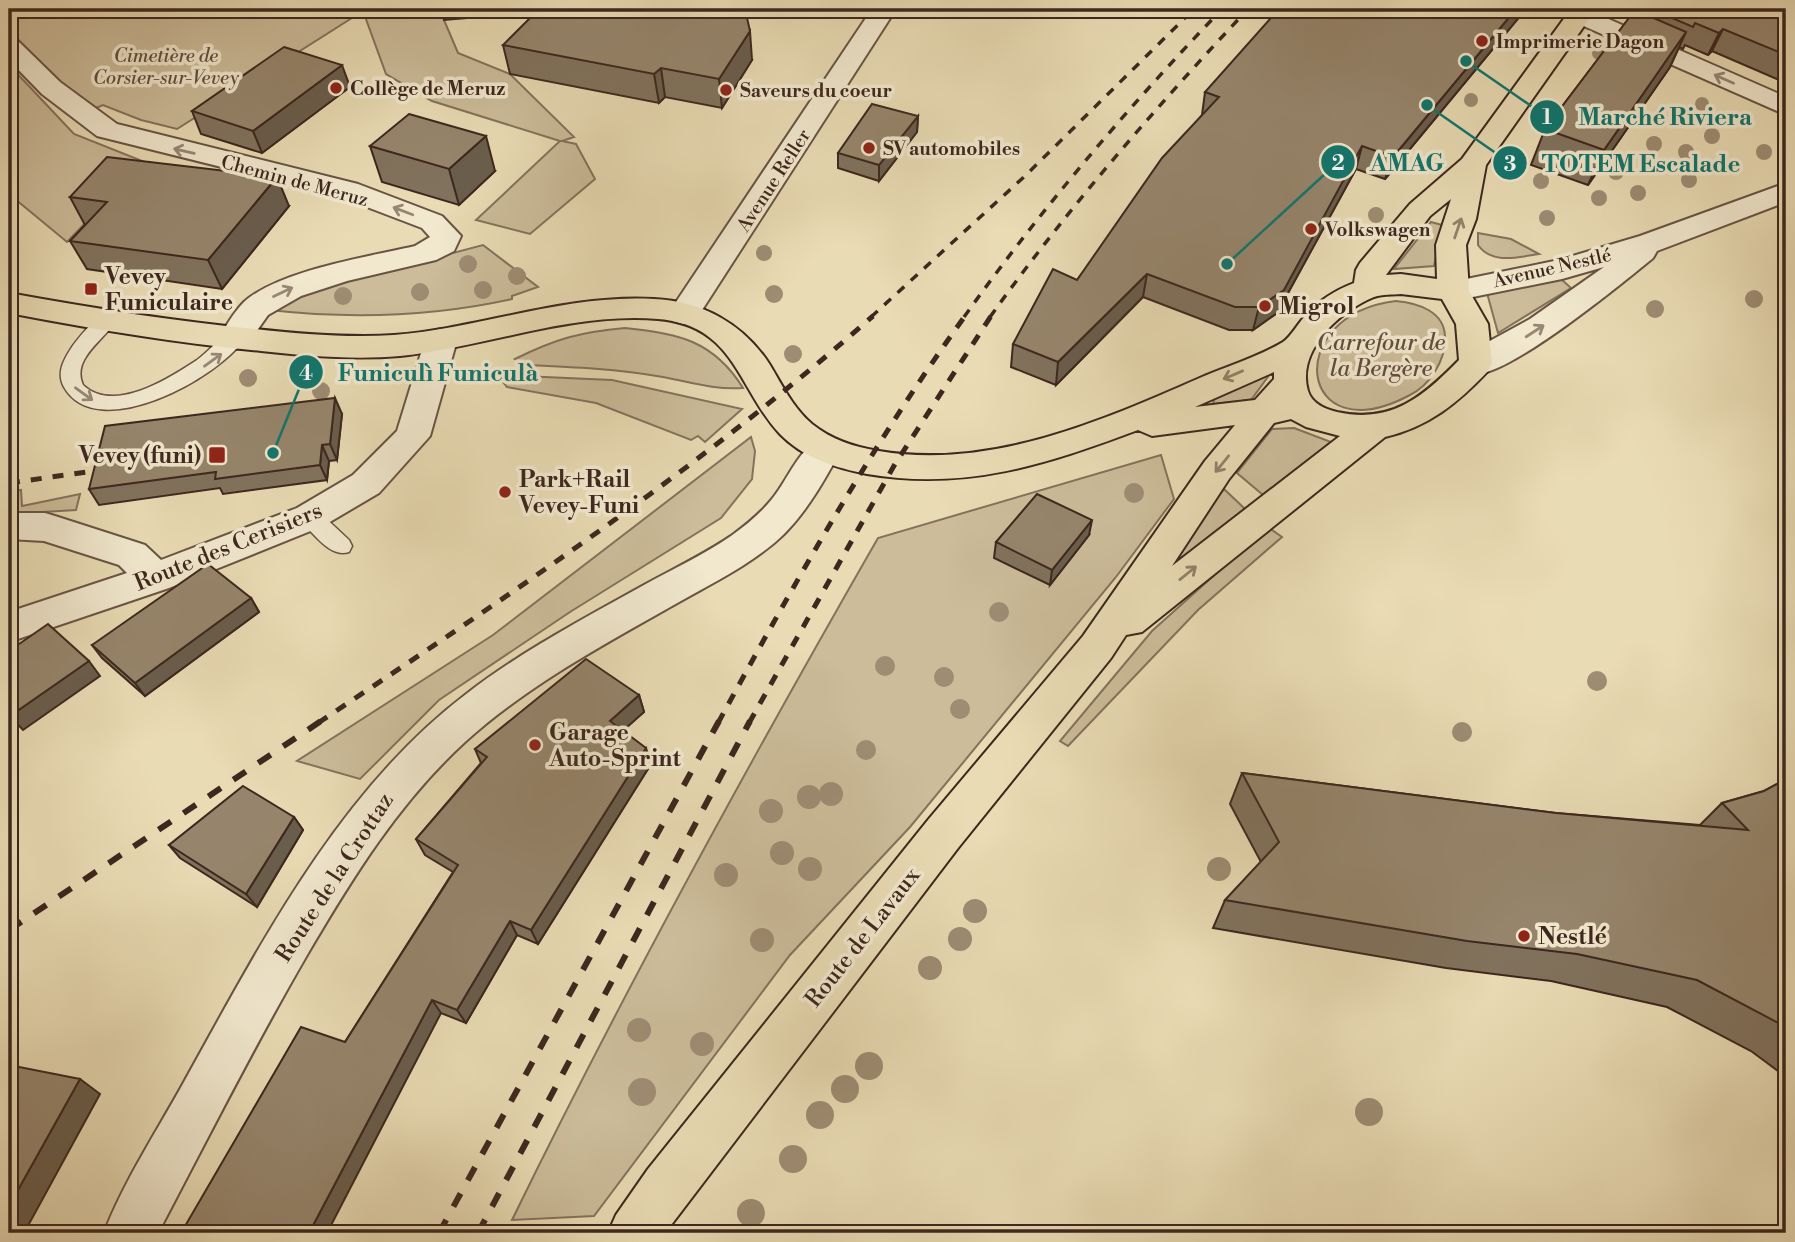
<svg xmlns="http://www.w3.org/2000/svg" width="1795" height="1242" viewBox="0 0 1795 1242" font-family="'Libre Bodoni',serif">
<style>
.green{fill:#ccbc9a;stroke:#84725c;stroke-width:2}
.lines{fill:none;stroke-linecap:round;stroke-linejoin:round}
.service-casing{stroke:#685444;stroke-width:3}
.minor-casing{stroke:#685444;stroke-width:4}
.tertiary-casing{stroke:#685444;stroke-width:4}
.primary-casing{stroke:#3d271e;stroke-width:4}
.service{fill:#f1e8ce;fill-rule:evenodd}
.minor{fill:#f1e8ce;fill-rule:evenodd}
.tertiary{fill:#f1e8ce;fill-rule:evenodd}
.primary{fill:#e9dbb4;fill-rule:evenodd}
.rail-far2{stroke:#3d271e;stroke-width:3.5;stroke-dasharray:9 9;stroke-linecap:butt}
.rail-far1{stroke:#3d271e;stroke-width:5;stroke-dasharray:11 11;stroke-linecap:butt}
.rail{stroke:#3d271e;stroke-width:6;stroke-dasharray:15 15;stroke-linecap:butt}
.tree{fill:#9e8c73}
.wall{fill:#81725d;stroke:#3d271e;stroke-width:2}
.shaded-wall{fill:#695d4c;stroke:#3d271e;stroke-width:2}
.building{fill:#96856c;stroke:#3d271e;stroke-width:2}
.oneway{stroke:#978876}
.oneway2{stroke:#938169}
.poi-dot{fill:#8f2418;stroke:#f1e8ce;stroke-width:2.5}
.labels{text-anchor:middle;stroke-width:7;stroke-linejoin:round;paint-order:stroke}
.far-poi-label{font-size:19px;font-weight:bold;fill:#3d271e;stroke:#f1e8ce;text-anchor:start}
.far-park-label{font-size:19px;font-style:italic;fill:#614c3d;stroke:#f1e8ce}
.far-street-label{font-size:19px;fill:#3d271e;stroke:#f1e8ce}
.poi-label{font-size:23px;font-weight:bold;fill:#3d271e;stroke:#f1e8ce;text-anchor:start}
.park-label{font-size:23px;font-style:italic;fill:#614c3d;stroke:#f1e8ce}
.street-label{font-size:23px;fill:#3d271e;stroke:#f1e8ce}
.leader{fill:none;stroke:#0f766e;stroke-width:2.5}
.callout-dot{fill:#0f766e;stroke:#f1e8ce;stroke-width:2.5}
.mark-label{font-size:21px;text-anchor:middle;font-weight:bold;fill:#fff}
.callout-label{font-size:24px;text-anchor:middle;font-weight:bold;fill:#0f766e;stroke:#f1e8ce;stroke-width:7;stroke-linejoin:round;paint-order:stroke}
</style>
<rect width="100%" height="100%" fill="#e9dbb4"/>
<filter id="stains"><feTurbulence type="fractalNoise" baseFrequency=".00286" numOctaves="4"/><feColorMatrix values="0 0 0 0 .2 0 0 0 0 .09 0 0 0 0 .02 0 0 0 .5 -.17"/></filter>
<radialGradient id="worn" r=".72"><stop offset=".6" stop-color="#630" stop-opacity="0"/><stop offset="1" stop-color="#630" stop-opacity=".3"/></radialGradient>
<path class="green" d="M9 9H445L444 20 458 53 510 74 574 137 562 141 576 144 595 179 530 234 476 220 560 141 432 101 386 74 363 11 177 129 141 120 103 105 91 110 48 77 9 32Z
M9 65 74 134 170 172 121 186 67 242 9 194Z
M1431 222 1442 225 1434 266 1394 269Z
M1478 233 1511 239 1539 254C1519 257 1492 265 1478 245Z
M483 245 538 287 512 296V299C431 317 350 319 269 310L291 296Z
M1560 278 1571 288 1498 333 1487 293Z
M1396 301C1417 303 1446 311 1445 339 1445 361 1430 385 1410 395 1298 455 1280 315 1396 301Z
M625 328C678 333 714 341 743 388 714 390 690 382 663 377 618 369 573 367 527 365L515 359C555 339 580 332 625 328Z
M1269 372 1270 374 1251 400 1213 404 1215 395Z
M522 376 612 380 742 409 705 442 698 436 691 440 596 403 507 387 503 382Z
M1294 428 1331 442 1263 495 1237 473 1272 429Z
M751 437 755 451 752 479 721 518 570 612 439 700 360 779 297 761 493 635Z
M1161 455 1174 499 1116 577 910 827 790 955 594 1216 512 1220C625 988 750 761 878 538Z
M1224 489 1245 509 1169 572 1163 568Z
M21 490 22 506 80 494 76 510 9 514V492Z
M1268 527 1282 537 1198 610 1068 746 1060 741 1152 631Z"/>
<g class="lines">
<g class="service-casing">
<path id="service" d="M107 315 114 317 116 321C104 340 71 359 83 385 114 414 168 379 197 360 210 351 225 329 242 334L245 338C219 378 97 445 64 387 56 373 64 359 72 347 80 336 94 318 107 315Z
M310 509 318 511 349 540 352 546 349 552C330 558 315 534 302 523L299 517 302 511Z"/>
</g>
<g class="minor-casing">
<path id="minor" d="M1570 10H1588L1786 97V115L1570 20 1566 15Z
M9 38 18 41 60 82 117 124 358 184 442 216 461 236 454 251 436 260 347 281 301 296 268 315 246 346 235 349 224 346 219 338C226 326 234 312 244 302 280 270 368 257 415 246L430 237 422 228 338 196 97 136 42 94 9 60Z
M441 329 452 332 457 340 430 436 379 493 323 526 169 588 9 642V612L127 573 119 565 44 541 9 539V513H45L58 517 145 545 161 560 297 508 353 475 397 431 425 340 430 332Z
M824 438 836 441 841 450C825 479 808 510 784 534 752 565 710 584 672 606 601 646 527 686 466 741 399 802 353 877 307 955 254 1046 207 1140 158 1233H104C124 1181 157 1131 184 1082 260 945 339 791 465 695 520 652 583 619 644 585 673 569 703 555 731 536 746 525 760 514 772 499 788 480 800 445 824 438Z"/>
</g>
<g class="tertiary-casing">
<path id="tertiary" d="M872 9H896L695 321 684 324 673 321 668 314Z
M1786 183V202L1657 251 1653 258C1624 282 1509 376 1475 374 1471 374 1468 372 1464 371L1460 363 1464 355 1530 319 1604 267 1562 279 1453 301 1442 298 1437 291 1442 284 1559 260 1640 236Z"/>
</g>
<g class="primary-casing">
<path id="primary" d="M1571 9H1596L1486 165 1476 219 1466 245 1469 291 1488 324 1492 363 1488 371C1458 403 1428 427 1385 437L1142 632 1126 635 1111 658 958 848 665 1233H608L616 1215 648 1169 928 820 1083 636 1205 461 1235 425 1152 436 1138 430C1047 464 966 491 867 474 836 468 803 458 780 434 738 389 735 325 658 319 570 312 486 347 400 356 354 360 307 356 261 351 176 343 92 329 9 313V293C91 308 172 321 255 329 301 334 348 338 394 335 482 328 565 294 654 299 702 301 744 324 770 365 782 385 793 408 812 424 832 440 854 447 879 451 990 470 1102 421 1202 377 1228 366 1258 357 1283 342 1291 337 1298 323 1306 315 1319 300 1336 290 1354 283L1356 270 1360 263 1410 204 1462 159ZM1451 199 1436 245 1437 279 1401 274 1386 275 1430 216ZM1401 294 1442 299 1456 324 1459 360C1423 397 1391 424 1337 412 1325 409 1312 404 1308 391 1296 350 1340 311 1374 297 1383 294 1392 295 1401 294ZM1274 372V379L1255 400 1195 407ZM1291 419 1306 427 1340 436 1172 566 1229 479 1274 423Z"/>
</g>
<use href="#service" class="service"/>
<use href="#minor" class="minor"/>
<use href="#tertiary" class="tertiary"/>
<use href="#primary" class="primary"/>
<path class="rail-far2" d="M871 317 1025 176 1194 9
M964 317C1042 208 1129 106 1222 9
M990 317C1068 208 1156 107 1248 9"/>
<path class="rail-far1" d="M9 483 108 469
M318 723C510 595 700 468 873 316
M718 723C794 584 872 445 965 316
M749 723 895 464 991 316"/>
<path class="rail" d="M9 930 321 721
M439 1233 719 721
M478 1233 750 721"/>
</g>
<g class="tree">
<circle cx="1517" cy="43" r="7"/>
<circle cx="1599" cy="53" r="7"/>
<circle cx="1471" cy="100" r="7"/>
<circle cx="1702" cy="104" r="7"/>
<circle cx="1712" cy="136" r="8"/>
<circle cx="1654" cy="144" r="8"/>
<circle cx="1686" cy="152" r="8"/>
<circle cx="1764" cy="152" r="8"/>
<circle cx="1503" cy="171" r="8"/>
<circle cx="1616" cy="172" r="8"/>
<circle cx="1689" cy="180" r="8"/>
<circle cx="1541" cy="181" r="8"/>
<circle cx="1638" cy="193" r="8"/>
<circle cx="1599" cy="198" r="8"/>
<circle cx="1376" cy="215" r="8"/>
<circle cx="1547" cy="218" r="8"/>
<circle cx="764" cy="253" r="8"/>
<circle cx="468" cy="264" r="9"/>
<circle cx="517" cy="276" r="9"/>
<circle cx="483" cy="290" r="9"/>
<circle cx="420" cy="292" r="9"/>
<circle cx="774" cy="294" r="9"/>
<circle cx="343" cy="296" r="9"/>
<circle cx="1754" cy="299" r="9"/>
<circle cx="1655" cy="309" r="9"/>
<circle cx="793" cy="354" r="9"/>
<circle cx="248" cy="378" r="9"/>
<circle cx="321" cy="391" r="9"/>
<circle cx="1134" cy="493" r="10"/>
<circle cx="999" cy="612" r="10"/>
<circle cx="885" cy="666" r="10"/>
<circle cx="944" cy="677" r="10"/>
<circle cx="1597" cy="681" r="10"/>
<circle cx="960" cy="709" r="10"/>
<circle cx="1462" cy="732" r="10"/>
<circle cx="866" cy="750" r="10"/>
<circle cx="831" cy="794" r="12"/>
<circle cx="809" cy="797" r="12"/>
<circle cx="771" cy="811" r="12"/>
<circle cx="782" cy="853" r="12"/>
<circle cx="810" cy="869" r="12"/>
<circle cx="1219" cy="869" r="12"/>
<circle cx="726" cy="875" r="12"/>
<circle cx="975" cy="911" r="12"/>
<circle cx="960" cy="939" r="12"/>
<circle cx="762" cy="940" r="12"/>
<circle cx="930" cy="968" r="12"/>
<circle cx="639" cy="1030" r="12"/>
<circle cx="702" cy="1044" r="12"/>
<circle cx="869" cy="1066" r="14"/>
<circle cx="845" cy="1089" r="14"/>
<circle cx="642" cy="1092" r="14"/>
<circle cx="1369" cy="1112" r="14"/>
<circle cx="820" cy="1115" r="14"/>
<circle cx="793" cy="1159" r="14"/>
<circle cx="751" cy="1213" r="14"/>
</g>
<path class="wall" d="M441 9H503V15L444 20Z
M1526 9 1385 179 1356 169 1277 313 1253 330H1229L1143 297 1056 385 1011 367 1013 344 1077 280 1202 115 1205 92Z
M1631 9H1786V83L1712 51 1708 55 1685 45 1683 49 1679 47 1670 67 1588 185 1531 165 1545 129 1630 17 1628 16Z
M503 45 752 60 722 108 665 97 659 103 510 74Z
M350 87 262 153 201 134 192 111Z
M918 116 917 132 879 181 838 168V153Z
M370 146 495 171 459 205 382 182Z
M70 197 289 206 222 289 87 269 70 241 85 225Z
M342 414 337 460 329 461 327 480 223 494 220 488 99 505 89 489Z
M1089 535 1050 585 994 558 996 542Z
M251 598 259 612 145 696 102 658 92 645Z
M639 695 644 712 623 730 651 764 538 944 517 935 466 1023 441 1013 345 1042 453 872 425 855 416 839 481 763 475 749Z
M1242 773 1556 813 1700 825 1722 803 1764 791 1786 779V1077L1751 1051 1667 1007 1551 981 1446 968 1213 928 1225 900 1261 862 1230 804Z
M294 817 303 830 257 907 180 858 169 845Z"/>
<path class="shaded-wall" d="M1516 9H1526L1385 179 1393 157Z
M1723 29 1712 51 1708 55 1719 33Z
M750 31 752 60 722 108 719 79Z
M1686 32 1670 67 1588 185 1604 150Z
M342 65 350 87 262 153 253 131Z
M661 68 665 97 659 103 654 74Z
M918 116 917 132 879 181V165Z
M486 136 495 171 459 205 449 169Z
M1362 146 1356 169 1277 313 1253 330 1259 307Z
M277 177 289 206 222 289 208 260Z
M1147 274 1143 297 1056 385 1058 362Z
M335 398 342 414 337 460 330 444Z
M322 445 329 461 327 480 320 465Z
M1092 520 1089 535 1050 585 1052 570Z
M251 598 259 612 145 696 135 683Z
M89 661 100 676 23 730 10 716Z
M639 695 644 712 615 738 610 721Z
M646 748 651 764 538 944 531 930Z
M294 817 303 830 257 907 246 894Z
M510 921 517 935 466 1023 457 1010Z
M432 1000 441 1013 327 1233H309Z
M80 1079 100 1094 24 1233H9V1206Z"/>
<path class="building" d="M539 9H606L630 13V9H745L750 31 719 79 661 68 654 74 503 45Z
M1279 9H1516L1393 157 1362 146 1284 290 1259 307H1235L1147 274 1058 362 1013 344 1053 269 1077 280 1162 158 1219 97 1205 92Z
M1651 9H1786V55L1723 29 1719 33 1695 23 1693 27Z
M1635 10 1686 32 1604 150 1545 129Z
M284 47 342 65 253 131 192 111Z
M872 104 918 116 879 165 838 153Z
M409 114 486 136 449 169 370 146Z
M107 157 277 177 208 260 70 241 107 202 70 197Z
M335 398 330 444 322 445 320 465 215 479 216 472 89 489 105 426Z
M1037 494 1092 520 1052 570 996 542Z
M208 564 251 598 135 683 92 645Z
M48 624 89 661 10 716 9 715V651Z
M586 659 639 695 610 721 646 748 531 930 510 921 457 1010 432 1000 309 1233H181L301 1027 345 1042 458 865 416 839 487 757 475 749Z
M1242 773 1556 813 1748 830 1722 803 1764 791 1786 779V1027L1697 980 1577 954 1467 941 1225 900 1279 842Z
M243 786 294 817 246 894 169 845Z
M9 1065 80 1079 9 1206Z"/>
<defs><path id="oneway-shaft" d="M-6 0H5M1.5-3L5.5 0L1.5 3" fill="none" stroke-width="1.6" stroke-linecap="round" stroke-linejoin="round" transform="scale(1.75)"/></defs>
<g class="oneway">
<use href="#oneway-shaft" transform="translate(1724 79) rotate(-156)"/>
<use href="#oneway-shaft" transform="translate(184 151) rotate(-167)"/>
<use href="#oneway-shaft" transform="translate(403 211) rotate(-159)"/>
<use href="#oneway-shaft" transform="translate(283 292) rotate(-25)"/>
<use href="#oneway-shaft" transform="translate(1535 331) rotate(-33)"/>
<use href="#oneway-shaft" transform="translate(213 360) rotate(-36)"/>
<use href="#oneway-shaft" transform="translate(84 394) rotate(36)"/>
</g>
<g class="oneway2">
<use href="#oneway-shaft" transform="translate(1458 228) rotate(-71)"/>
<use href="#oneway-shaft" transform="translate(1233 375) rotate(157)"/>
<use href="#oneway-shaft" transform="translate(1222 464) rotate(129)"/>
<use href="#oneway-shaft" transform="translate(1188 573) rotate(-39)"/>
</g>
<g class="poi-dot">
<circle cx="1482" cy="41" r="7"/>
<circle cx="336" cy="88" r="7"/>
<circle cx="726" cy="90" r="7"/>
<circle cx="869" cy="148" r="7"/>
<circle cx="1311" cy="229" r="7"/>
<rect x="84" y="282" width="14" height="14" rx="3.5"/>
<circle cx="1265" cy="306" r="7"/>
<rect x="208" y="446" width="18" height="18" rx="3.5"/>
<circle cx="505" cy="492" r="7"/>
<circle cx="535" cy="745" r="7"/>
<circle cx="1524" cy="936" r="7"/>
</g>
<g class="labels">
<g class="far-poi-label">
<text x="1496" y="48">Imprimerie Dagon</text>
<text x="350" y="95">Collège de Meruz</text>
<text x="740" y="97">Saveurs du coeur</text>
<text x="883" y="155">SV automobiles</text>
<text x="1325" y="236">Volkswagen</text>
</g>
<g class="far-park-label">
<text x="166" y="62">Cimetière de<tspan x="166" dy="22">Corsier-sur-Vevey</tspan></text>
</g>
<g class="far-street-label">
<text transform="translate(295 180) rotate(15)" y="7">Chemin de Meruz</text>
<text transform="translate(773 180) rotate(-57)" y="7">Avenue Reller</text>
<text transform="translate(1552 267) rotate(-13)" y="7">Avenue Nestlé</text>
</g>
<g class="poi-label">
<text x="105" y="284">Vevey<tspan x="105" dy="26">Funiculaire</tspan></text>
<text x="1279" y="314">Migrol</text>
<text x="201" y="463" text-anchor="end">Vevey (funi)</text>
<text x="519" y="487">Park+Rail<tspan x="519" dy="26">Vevey-Funi</tspan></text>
<text x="549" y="740">Garage<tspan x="549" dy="26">Auto-Sprint</tspan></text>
<text x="1538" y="944">Nestlé</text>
</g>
<g class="park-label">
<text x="1381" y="350">Carrefour de<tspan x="1381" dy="26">la Bergère</tspan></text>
</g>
<g class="street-label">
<text transform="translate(228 546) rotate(-22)" y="8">Route des Cerisiers</text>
<text transform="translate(334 877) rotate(-57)" y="8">Route de la Crottaz</text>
<text transform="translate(862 937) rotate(-52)" y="8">Route de Lavaux</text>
</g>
</g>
<path class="leader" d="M1466 61L1547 117M1227 264L1338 162M1427 105L1510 163M273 453L306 372"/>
<g class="callout-dot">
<circle cx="1466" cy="61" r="7"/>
<circle cx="1227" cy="264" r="7"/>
<circle cx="1427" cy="105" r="7"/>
<circle cx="273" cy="453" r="7"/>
<circle cx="1547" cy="117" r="18"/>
<circle cx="1338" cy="162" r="18"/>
<circle cx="1510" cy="163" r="18"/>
<circle cx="306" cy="372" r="18"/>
</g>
<g class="mark-label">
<text x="1547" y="124">1</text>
<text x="1338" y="170">2</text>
<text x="1510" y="171">3</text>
<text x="306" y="380">4</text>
</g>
<g class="callout-label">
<text x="1665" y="125">Marché Riviera</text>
<text x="1407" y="171">AMAG</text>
<text x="1641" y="172">TOTEM Escalade</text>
<text x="438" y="381">Funiculì Funiculà</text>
</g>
<rect width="1795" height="1242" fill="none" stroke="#e9dbb4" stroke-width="35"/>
<rect x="10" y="10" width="1774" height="1221" fill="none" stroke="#3d271e" stroke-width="3.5"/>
<rect x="18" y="18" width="1760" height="1207" fill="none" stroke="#3d271e" stroke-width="2"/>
<rect width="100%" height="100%" filter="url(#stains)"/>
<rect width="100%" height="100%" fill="url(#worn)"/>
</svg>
